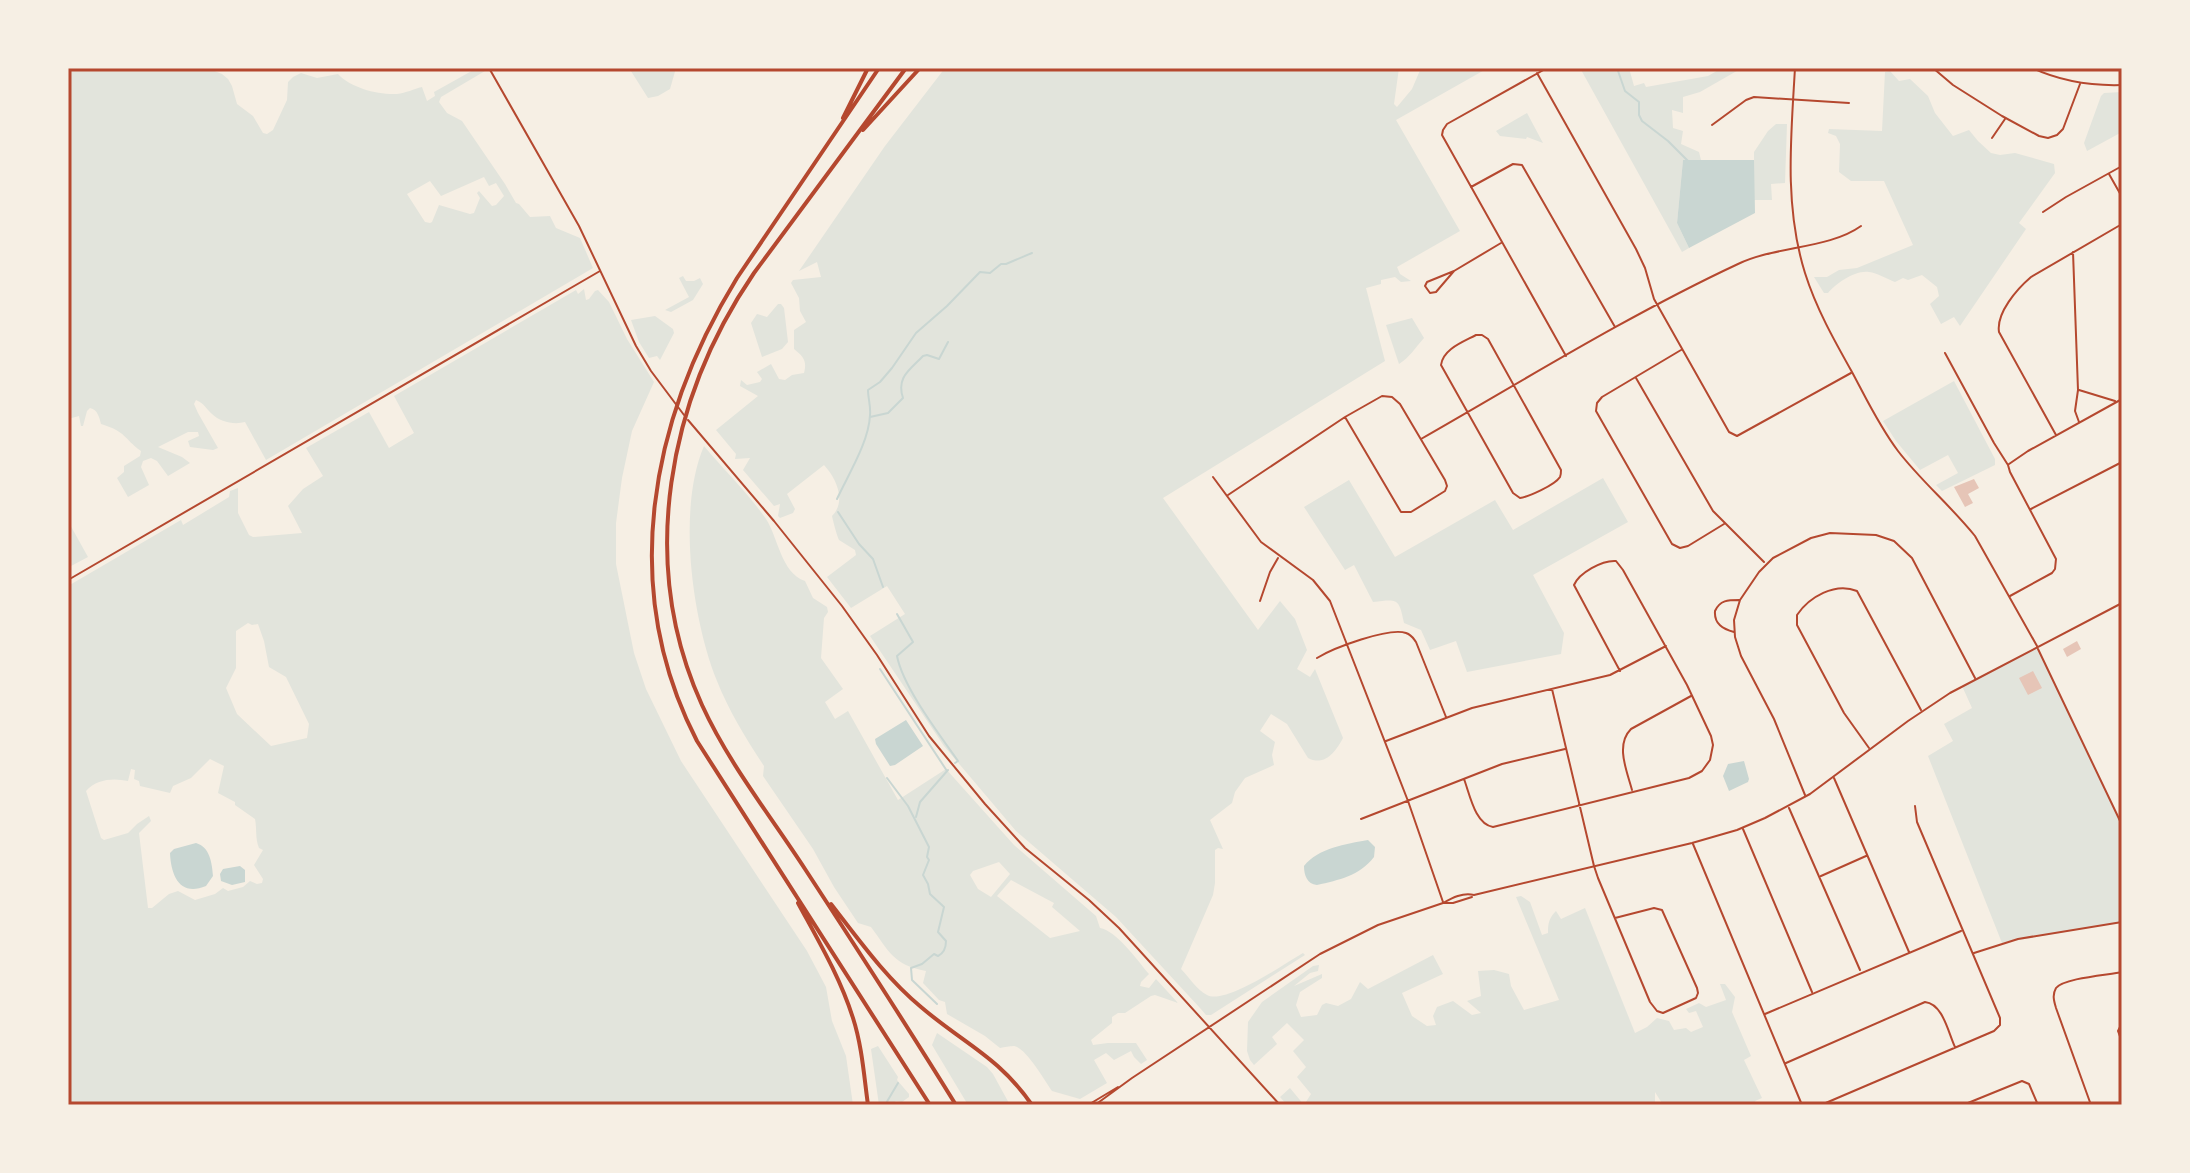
<svg xmlns="http://www.w3.org/2000/svg" width="2190" height="1173" viewBox="0 0 2190 1173" font-family="Signika,sans-serif">
<style>
.green{fill:#e2e4dc;fill-rule:evenodd}
.water{fill:#c9d6d2}
.lines{fill:none;stroke-linecap:round;stroke-linejoin:round}
.stream{stroke:#c9d6d2;stroke-width:2}
.building{fill:#e6c5b7}
.minor{stroke:#b5482f;stroke-width:2}
.tertiary{stroke:#b5482f;stroke-width:2}
.motorway{stroke:#b5482f;stroke-width:4}
.neatline{fill:none;stroke:#b5482f;stroke-width:3}
</style>
<rect width="100%" height="100%" fill="#f6efe4"/>
<path class="green" d="M68 68H207L222 74 228 79 232 86 237 104 253 116 263 133 267 134 273 130 287 100 288 82 293 77 301 73 317 78 338 74C351 88 378 95 397 94 406 93 414 89 422 87L427 101 435 96 434 92 477 68H484L485 71 441 97 439 102 447 113 462 121 505 184 516 203 519 204 530 217 550 216 556 228 580 238 593 268 266 460 245 422C234 425 220 422 212 414 205 408 205 404 196 400L194 404 198 413 218 448 213 450 190 447 188 441 199 436 198 432H188L158 447 182 457 190 463 168 476 157 461 151 458 143 461 141 467 149 485 128 497 117 478 124 472V466L140 456 141 451C123 438 127 432 101 424 99 417 98 410 90 408L87 411 83 426H81L79 416 68 419ZM484 177 489 186 496 183 504 196 496 205 492 206 479 191 477 193 480 198 474 213 470 214 439 205 432 222 430 223 425 222 407 194 430 181 441 196Z
M629 68H676L670 89 658 96 648 98Z
M945 68H1399L1394 104 1397 107 1412 89 1421 68H1488L1396 120 1460 231 1397 267 1400 274 1411 281 1401 282 1395 277 1381 280V284L1366 288 1385 361 1163 498 1258 630 1280 601 1295 619 1307 650 1297 669 1310 677 1315 669 1343 738C1336 751 1325 767 1308 758L1287 724 1271 714 1260 731 1275 742 1272 755 1274 765 1245 778 1235 792 1232 803 1210 820 1223 849 1218 848 1215 850V883L1213 895 1181 969C1189 977 1197 990 1207 995 1225 1005 1284 964 1303 953L1305 955 1211 1015H1206L1200 1008 1116 917 1016 831 944 746 870 636 905 614 887 586 851 608 827 577 856 555 855 550 839 540C837 536 833 521 832 516 847 501 836 478 824 465L787 494 795 509 793 513 780 518 778 516 780 504 774 506 743 470 750 458 735 459 736 454 716 430 758 396 740 386 741 380 747 385 760 382 762 379 757 372 771 364 779 379 785 380 792 375 804 373C807 361 804 357 794 349V330L806 322 800 311 799 298 791 283 793 280 821 277 817 262 799 271 885 146Z
M1580 68H1629L1634 86 1644 83 1646 87 1708 76 1722 68H1742L1700 92 1683 97V113L1672 110 1673 128 1683 131 1681 144 1699 152 1701 160H1683L1677 223 1689 248 1682 252Z
M1890 71 1899 81 1910 79 1928 96 1935 113 1953 136 1969 130 1978 141 1991 153 2000 155 2015 153 2054 164 2055 173 2019 223 2026 229 1960 326 1954 317 1941 324 1930 304 1939 296 1937 287 1922 275 1908 280 1903 278 1895 282C1887 279 1877 273 1869 272 1854 270 1836 284 1828 293H1824L1814 277H1827L1839 270 1857 268 1913 245 1884 181H1851L1839 172 1840 144 1836 136 1828 133 1829 129 1882 131 1885 72Z
M2122 92V132L2087 151 2084 143 2101 96 2104 93Z
M1527 113 1543 143 1527 137 1526 139 1500 136 1496 131Z
M1776 124H1787L1785 183 1771 184 1772 200H1754V152L1768 131Z
M683 276 686 281H694L700 278 703 284 693 300 671 312 665 310 689 297 679 278Z
M584 289 586 300 589 299 595 291 598 290 609 302 627 339 654 382 632 431 622 478 616 523V564L634 653 646 689 681 761 807 951 826 987 832 1021 846 1056 853 1105H68V586L181 520 183 525 229 497 230 491 238 488V513L249 535 253 537 302 533 288 506 303 489 323 476 306 448 369 412 389 448 414 433 394 396 576 290 578 294ZM248 623 252 625 258 624 264 641 269 667 286 677 309 724 307 738 271 746 237 714 226 688 236 668V631ZM210 759 224 766 218 793 235 802V805L255 819C257 829 255 838 259 848L263 850 254 865 263 879 262 883 257 884 250 881 243 887 228 891 223 888 215 894 195 900 178 891 169 894 152 908H148L139 833 151 821 149 816 137 824 128 833 104 840 101 838 86 791C97 779 113 778 128 781L131 769 135 770 134 779 139 781 140 786 170 793 173 786 191 778Z
M778 304H781L784 308 788 342 782 349 762 357 751 323 757 314 767 317Z
M655 316 673 329 674 333 660 360 657 356 649 358 639 342 631 320Z
M1412 318 1424 338C1415 348 1410 357 1399 364L1386 325Z
M1954 381 1995 459V465L1942 491 1936 485 1958 473 1948 455 1920 470 1896 441 1883 421Z
M704 446C724 470 748 493 766 519 778 537 781 573 805 581L813 598 827 607 828 612 824 618 821 658 843 689 825 702 835 719 848 711 898 800 946 769 1014 845 1096 916 1100 928C1117 931 1137 960 1149 974L1141 982 1140 986 1149 988 1156 979 1178 1003 1155 995 1151 996 1125 1013H1118L1112 1017V1023L1091 1040 1093 1045 1108 1043H1136L1147 1060 1141 1064 1134 1057 1131 1051 1114 1060 1106 1053 1094 1060 1107 1083 1080 1099 1052 1091C1045 1081 1026 1048 1014 1046 1009 1046 1005 1047 1000 1048L985 1036 947 1014 945 1002 939 1000 923 983 926 971C893 965 889 951 871 927L858 923 834 887 813 849 763 776 764 766C746 739 729 711 717 681 692 619 677 509 704 446ZM999 862 1010 874 991 897 978 889 970 875 973 871ZM1011 880 1054 903 1052 907 1080 931 1050 938 997 896Z
M1603 478 1628 522 1533 575 1564 633 1561 654 1467 672 1456 641 1430 650 1421 630 1404 623C1399 598 1398 599 1373 602L1354 565 1345 570 1304 507 1349 480 1395 557 1495 500 1513 530Z
M68 521 88 557 71 566 68 562Z
M2037 647 2122 825V922L2002 943 1928 756 1953 741 1944 724 1972 708 1962 686Z
M1521 896 1530 902 1542 935 1548 933C1548 923 1549 918 1556 911L1561 919 1585 908 1635 1033 1647 1027 1657 1018 1669 1021 1674 1030 1686 1028 1691 1032 1703 1027 1696 1011 1689 1013 1686 1009 1699 1003 1706 1007 1726 1000 1720 984H1725L1735 997 1732 1012 1751 1056 1744 1060 1762 1098 1755 1101 1757 1105H1663L1655 1092V1105H1287L1280 1097 1290 1088 1304 1105 1311 1094 1297 1077 1306 1067 1293 1051 1304 1040 1287 1023 1272 1037 1277 1044 1254 1065 1250 1060 1247 1051 1248 1022 1262 1002 1313 966 1319 965 1318 971 1310 973 1294 986 1322 974V978L1300 992 1296 1005 1301 1017 1317 1015 1322 1005 1326 1003 1338 1006 1351 999 1360 982 1368 989 1433 955 1443 974 1402 993 1412 1016 1427 1026 1436 1025 1433 1016 1437 1007 1453 1001 1472 1015 1481 1013 1467 1001 1481 996 1478 971 1494 970 1509 974 1511 986 1524 1010 1559 1000 1516 897Z
M937 1033 987 1067 993 1074 1010 1105H968L932 1045Z
M878 1046 898 1077 897 1080 909 1094V1097L902 1102 896 1101 891 1105H879L871 1049Z"/>
<path class="water" d="M1683 160H1754L1755 213 1689 248 1677 223Z
M906 720 923 746 895 765 890 766 876 744 875 739Z
M1744 761 1749 779 1748 782 1729 791 1723 776 1728 764Z
M1368 840 1375 847 1374 857C1359 876 1339 880 1317 885 1307 884 1304 875 1304 866 1318 848 1346 844 1368 840Z
M196 843C210 847 212 863 213 876L206 886C180 897 171 876 170 853L174 849Z
M240 866 245 870V882L232 885 221 881 220 874 223 869Z"/>
<g class="lines">
<path class="stream" d="M1617 68 1625 91 1639 102V115L1642 121 1668 141 1688 161
M870 417 888 413 903 398C896 377 910 370 923 356L927 355 939 359 948 342
M837 499C848 475 869 442 870 415 871 407 868 398 868 390L880 382 892 368 916 333 947 306 980 272 990 273 1001 264H1006L1032 253
M838 512 859 544 873 559 883 587
M897 614 913 642 897 656C903 687 939 734 958 761L955 763
M880 669 947 771
M887 778 908 806 929 847 927 857 929 860 923 875 928 884 930 894 944 907 938 932 946 941C946 948 944 953 938 956L934 954 922 964 911 968 912 980 937 1004
M916 817 920 802 948 770
M885 1105 898 1083"/>
</g>
<path class="building" d="M1974 479 1979 488 1968 494 1973 503 1965 507 1954 487Z
M2077 641 2081 649 2067 657 2063 649Z
M2033 671 2042 688 2028 695 2019 678Z"/>
<g class="lines">
<path class="minor" d="M1547 68 1447 124 1443 130 1442 135 1566 356
M1933 68 1953 85 2002 116 2039 136 2048 138 2057 135 2063 129 2080 84
M1537 73 1636 249 1645 268 1654 299 1729 432 1737 436 1851 373
M1712 125 1746 100 1754 97 1849 103
M1992 138 2005 119
M2109 174 2122 197
M1471 187 1513 164 1522 165 1615 327
M2043 212 2066 197 2122 166
M2073 252 2078 390 2075 411 2079 422
M1454 271 1436 292 1430 293 1425 286 1427 282 1454 271 1501 243
M1476 335H1482L1488 339 1561 470C1561 472 1561 475 1560 477 1555 485 1528 497 1520 498L1513 493 1441 365C1443 349 1463 342 1476 335Z
M1681 350 1602 397 1597 403 1596 411 1672 544 1680 548 1688 546 1724 524
M1945 353 1994 443 2008 465 2010 472 2056 559 2055 569 2052 573 2010 596
M1636 378 1713 511 1764 562
M2079 390 2115 401
M2056 435 1999 332C1996 313 2017 289 2031 277L2122 224
M1421 439C1526 379 1629 315 1738 264 1775 246 1829 249 1861 226
M2009 464 2028 451 2122 399
M1213 477 1261 542 1313 580 1330 601 1408 801 1443 902
M1228 495 1345 417 1382 396 1392 397 1400 404 1445 480 1447 486 1445 491 1411 512H1401L1345 417
M2031 509 2122 462
M68 580 600 271
M1260 601 1270 572 1278 558
M1734 632C1723 629 1714 624 1715 611 1720 600 1728 600 1739 600
M2038 649 2122 825
M1317 658C1333 648 1389 627 1406 633 1412 635 1413 638 1416 642L1446 717
M1552 689 1594 866 1598 878 1650 1002 1657 1011 1663 1013 1696 998 1698 993 1697 988 1662 910 1654 908 1615 918
M1386 741 1472 708 1610 675 1666 646
M1869 748 1844 713 1797 625V615C1809 597 1835 582 1857 591L1921 710
M1834 778 1909 952
M1464 779C1470 795 1475 824 1493 827L1689 778 1702 771 1710 760 1713 745 1711 736 1687 685 1623 570 1616 561C1602 560 1579 573 1574 585L1620 671
M1632 790C1627 771 1615 745 1631 729L1691 696
M1805 795 1774 719 1741 656 1735 637 1734 620 1740 600 1759 572 1773 558 1811 538 1830 533 1876 535 1894 541 1912 558 1975 678
M1789 808 1860 970
M1361 819 1502 764 1565 749
M1743 829 1812 992
M1693 844 1802 1105
M1821 876 1866 856
M1974 953 2018 939 2122 922
M1765 1014 1961 931
M2122 1023 2118 1031 2122 1042
M1786 1063 1925 1002C1943 1004 1948 1032 1955 1047
M1821 1105 1994 1031 2000 1025V1018L1917 822 1915 806
M1963 1105 2022 1081 2029 1084 2038 1105
M2091 1105 2056 1008C2054 1001 2052 995 2056 988 2064 978 2108 975 2122 972"/>
<path class="tertiary" d="M489 68 579 226 636 346 651 371 684 415
M1795 68C1791 137 1784 206 1805 273 1816 308 1834 340 1852 372 1866 398 1879 426 1898 451 1921 481 1951 506 1975 536L2037 646
M2032 68C2060 81 2091 86 2122 85
M688 420 774 521 842 606 877 655 929 736 985 804 1025 848 1089 900 1119 928 1280 1105
M1444 903H1453L1472 897
M1088 1105 1118 1087
M1095 1105 1132 1078 1320 954 1378 925 1443 903C1452 898 1463 892 1474 895L1692 843 1737 830 1765 818 1810 794 1908 721 1950 693 2122 603"/>
<path class="motorway" d="M879 68 737 278C650 420 618 588 697 741L930 1105
M906 68 754 273C668 399 637 562 702 705 729 764 770 815 805 869 856 947 907 1026 956 1105
M843 118 868 68
M863 130 920 68
M798 903C818 940 840 977 853 1018 862 1046 864 1076 868 1105
M831 904C859 940 886 978 921 1007 963 1043 999 1057 1032 1105"/>
</g>
<rect width="2190" height="1173" fill="none" stroke="#f6efe4" stroke-width="140"/>
<rect x="70" y="70" width="2050" height="1033" class="neatline"/>
</svg>
